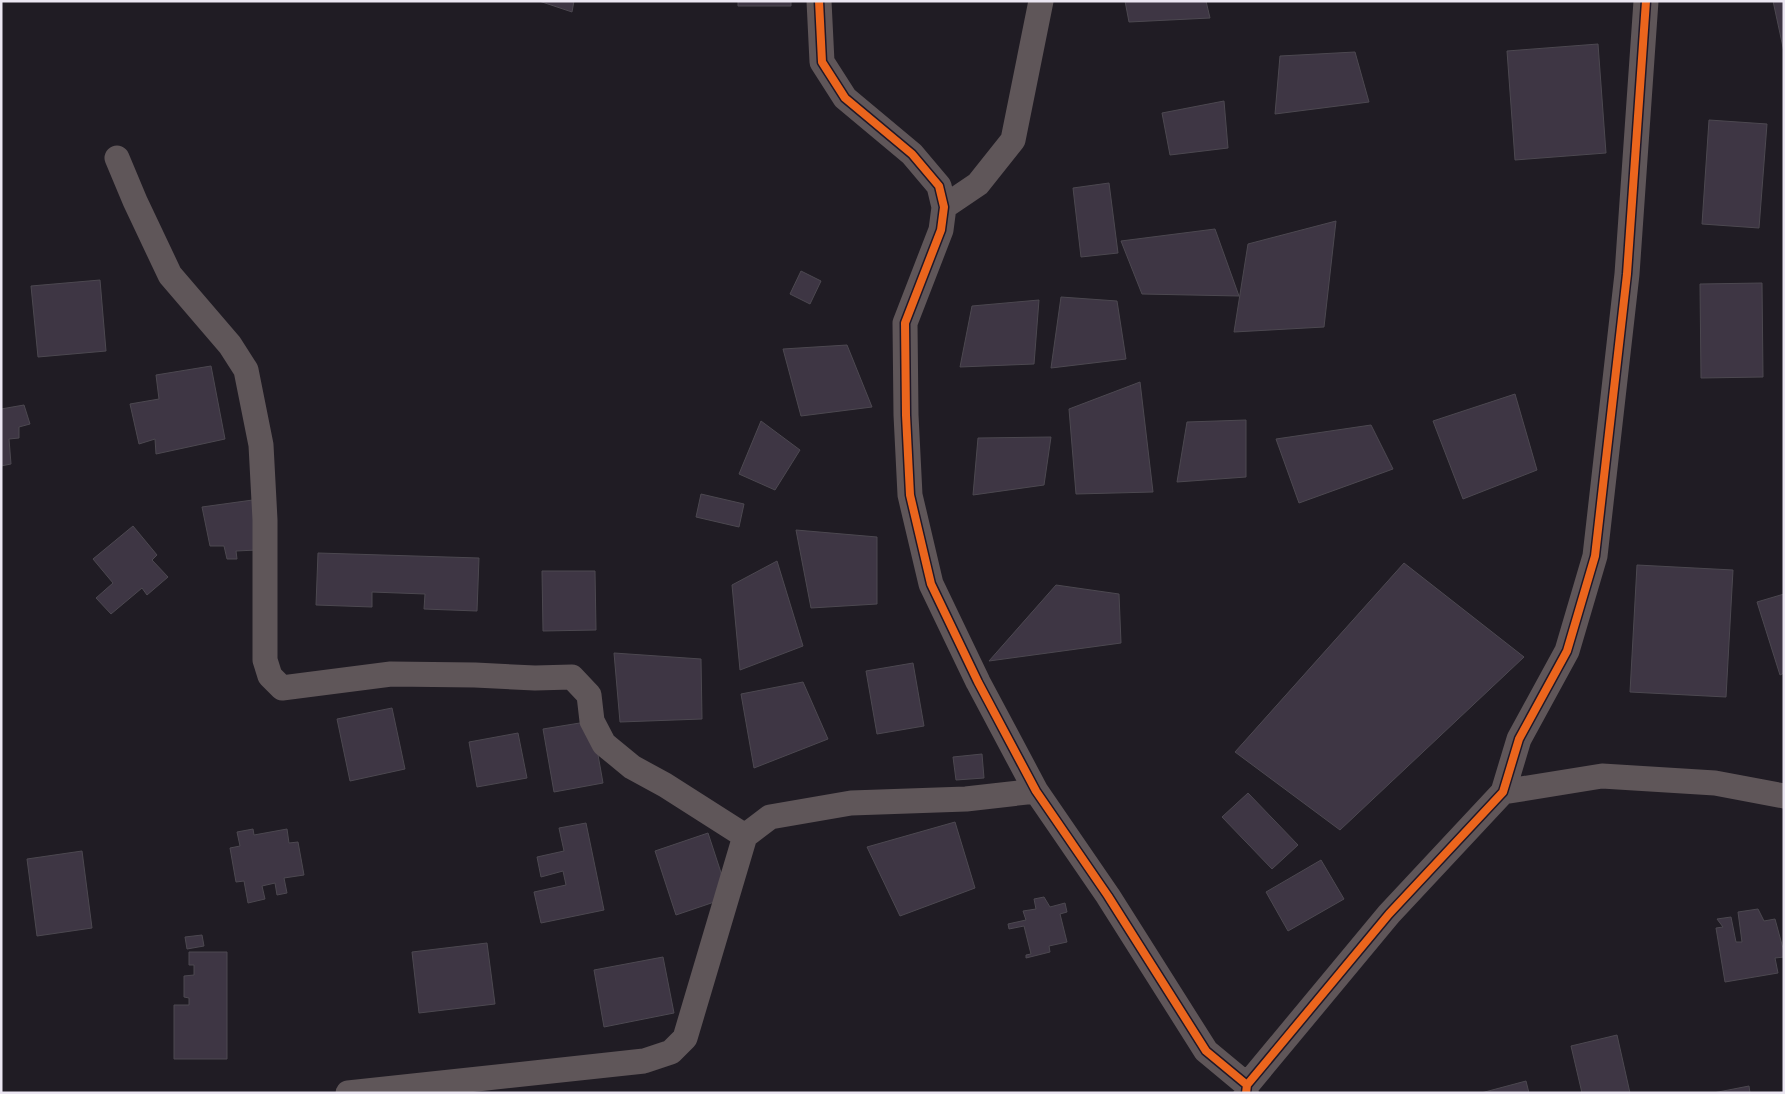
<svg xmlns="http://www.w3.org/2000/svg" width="1785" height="1094" viewBox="0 0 1785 1094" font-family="'Noto Sans',sans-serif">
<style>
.building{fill:#3e3644;stroke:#4c4850}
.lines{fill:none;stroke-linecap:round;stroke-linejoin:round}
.street{stroke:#5f5659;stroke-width:25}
.cycleway-casing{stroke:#201828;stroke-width:11}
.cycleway{stroke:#eb651d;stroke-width:8}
</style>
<rect width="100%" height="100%" fill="#201c24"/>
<path class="building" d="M539 1H574L572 12Z
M738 1H791V6H738Z
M1125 1H1206L1210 18 1129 22Z
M1773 1H1784V52Z
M1598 44 1606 153 1515 160 1507 51Z
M1355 52 1369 102 1275 114 1280 56Z
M1224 101 1228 148 1170 155 1162 113Z
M1709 120 1767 124 1759 228 1702 224Z
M1109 183 1118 253 1081 257 1073 188Z
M1336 221 1324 327 1234 332 1248 244Z
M1215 229 1239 296 1142 294 1121 241Z
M801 271 821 281 810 304 790 294Z
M100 280 106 351 38 357 31 286Z
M1762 283 1763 377 1701 378 1700 284Z
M1061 297 1117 301 1126 359 1051 368Z
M1039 300 1034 364 960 367 972 306Z
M847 345 872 407 801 416 783 349Z
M211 366 225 439 156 454 155 439 139 444 130 404 159 399 156 375Z
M1140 382 1153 492 1076 494 1069 409Z
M1515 394 1537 470 1463 499 1433 421Z
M24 405 30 424 19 427V438L9 439 11 464 1 466V409Z
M1246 420V477L1177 482 1187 422Z
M761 421 800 450 775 490 739 474Z
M1371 425 1393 469 1299 503 1276 439Z
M1051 437 1044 485 973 495 978 438Z
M701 494 744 504 739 527 696 517Z
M260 499 257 550 236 551 237 559H227L224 546H210L202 507Z
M133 526 157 555 152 560 168 577 147 595 142 588 111 614 96 598 113 583 93 559Z
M796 530 877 537V604L811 608Z
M318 553 479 558 477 611 424 609 425 594 372 592V607L316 605Z
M777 561 803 646 740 670 732 585Z
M1404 563 1524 657 1340 830 1235 752Z
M1637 565 1733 570 1726 697 1630 692Z
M542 571H595L596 630 543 631Z
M1056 585 1119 594 1121 643 989 661Z
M1784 594V673L1780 675 1757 602Z
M614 653 701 659 702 719 620 722Z
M913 663 924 726 877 734 866 671Z
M803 682 828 739 754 768 741 694Z
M392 708 405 769 350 781 337 719Z
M592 721 603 783 554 792 543 729Z
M518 733 527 778 477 787 469 742Z
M982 754 984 778 956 780 953 757Z
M1248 793 1298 845 1272 869 1222 817Z
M955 822 975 888 900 916 867 847Z
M586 823 604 910 541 923 534 892 566 885 563 871 541 877 537 857 564 851 559 828Z
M253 829 254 835 287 829 289 843 298 842 304 875 284 878 287 893 277 895 275 883 262 886 265 899 248 903 244 881 236 882 230 848 240 846 237 832Z
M708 833 729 897 676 915 655 851Z
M82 851 92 928 37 936 27 859Z
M1321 860 1344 899 1288 931 1266 892Z
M1044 897 1050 907 1065 903 1067 912 1060 914 1067 942 1049 946 1050 952 1026 958V955L1031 954 1024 926 1009 929 1008 924 1026 920 1023 911 1036 909 1034 899Z
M1758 909 1764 921 1775 919 1784 952V957L1775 958 1778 973 1725 982 1716 928 1723 927 1717 919 1731 917 1736 942H1742L1738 912Z
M202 935 204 946 187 949 185 937Z
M487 943 495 1004 419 1013 412 952Z
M189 952H227V1059H174V1005H189V998L184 997V976L194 975V965H189Z
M663 957 674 1013 604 1027 594 970Z
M1617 1035 1630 1093H1582L1571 1046Z
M1526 1081 1529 1093H1481Z
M1749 1086 1750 1093H1713Z"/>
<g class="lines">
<path class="street" d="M819 1 822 62 845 98 912 154 939 186 944 207 941 230 905 323 906 415 910 495 931 584 978 682 1036 791 1108 896 1206 1051 1247 1085
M117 158 135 201 170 275 230 345 246 370 261 445 265 520V660L270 676 282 688 391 674 475 675 535 678 572 677 589 695 592 721 604 744 632 767 665 785 745 836
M944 207 978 184 1013 140 1041 1
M1503 792 1602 776 1715 783 1784 796
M348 1093 644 1061 671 1052 685 1038 745 836 770 817 851 803 966 799 1036 791
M1246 1093 1247 1085 1389 914 1503 792 1519 739 1567 651 1595 556 1627 274 1646 1"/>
<g class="cycleway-casing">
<path id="cycleway" d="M819 1 822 62 845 98 912 154 939 186 944 207 941 230 905 323 906 415 910 495 931 584 978 682 1036 791 1108 896 1206 1051 1247 1085
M1246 1093 1247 1085 1389 914 1503 792 1519 739 1567 651 1595 556 1627 274 1646 1"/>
</g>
<use href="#cycleway" class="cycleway"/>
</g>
<rect width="1785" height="1094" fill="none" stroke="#ebe6f2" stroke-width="5"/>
</svg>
